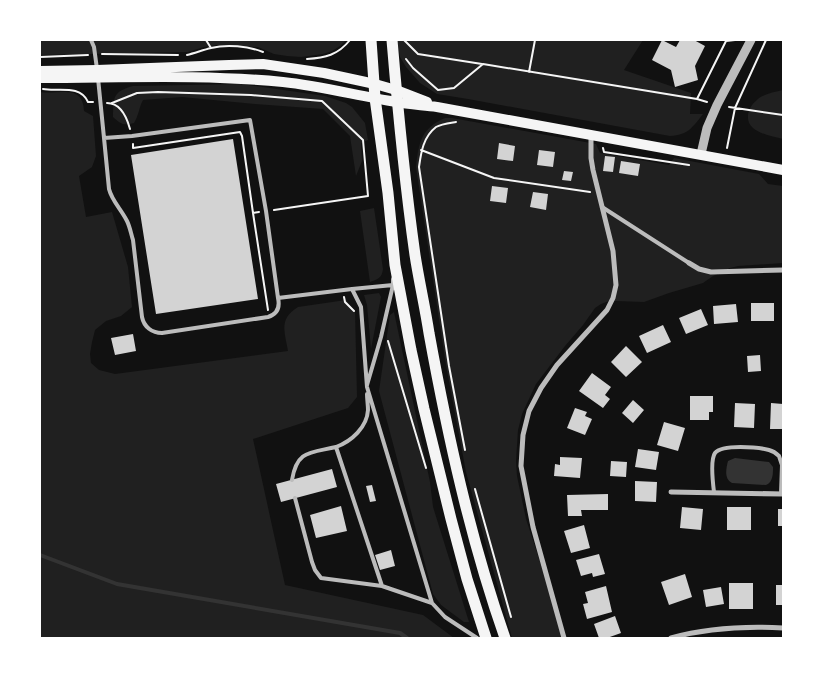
<svg xmlns="http://www.w3.org/2000/svg" width="823" height="678" viewBox="0 0 823 678" font-family="'Roboto Condensed',sans-serif">
<style>
.green{fill:#202020}
.water{fill:#333}
.lines{fill:none;stroke-linecap:round;stroke-linejoin:round}
.stream{stroke:#333;stroke-width:4}
.building{fill:#d3d3d3}
.path{stroke:#f5f5f5;stroke-width:2}
.service{stroke:#bcbcbc;stroke-width:4}
.minor{stroke:#bcbcbc;stroke-width:5}
.tertiary{stroke:#bcbcbc;stroke-width:9}
.secondary{stroke:#f5f5f5;stroke-width:10}
.primary{stroke:#f5f5f5;stroke-width:11}
</style>
<rect width="100%" height="100%" fill="#111"/>
<path class="green" d="M40 40H346L340 46 332 51 323 54 301 57 287 56 274 54 258 47 218 45 204 47 188 52 40 55Z
M397 40H643L624 70 691 93 690 114H703C692 128 688 135 670 136L468 99 437 94 420 83 406 67 400 57Z
M241 84 325 96 346 103 352 107 365 123 368 140 361 143 362 161 356 176 350 136 323 109 255 104 182 97 143 100C139 107 139 115 134 123 123 126 121 124 113 117 114 97 112 92 133 86Z
M783 90V139C774 137 760 134 753 128 744 120 748 107 757 100 763 94 774 92 783 90Z
M40 92C59 95 83 83 84 111L93 116 96 156 92 167 79 176 86 217 112 212 128 267 132 307 121 316 106 321 95 330 92 342 90 354 91 363 99 370 115 374 288 351C285 333 278 319 298 307L346 300 355 311 357 397 348 408 253 439 285 585 423 615 454 638H40Z
M445 118H452L596 144 600 153 669 165 674 158 759 174 768 184 783 186V263L738 266 730 268 713 276 703 283 669 293 644 302 616 301H609L601 304 595 308 583 325 565 346 536 384 522 414 518 430 516 461 517 476 526 519 550 592 562 638H512L466 472 446 365 416 167C419 143 420 129 445 118Z
M374 208 383 269C382 278 378 279 370 282L360 211Z
M379 293 381 297 371 349 367 305 364 295Z
M394 312 430 482 433 507 469 622H464L441 605 433 594 379 391 390 315Z"/>
<path class="water" d="M735 458 769 462 773 467C773 474 773 482 766 485L732 483C724 479 726 469 728 461Z"/>
<g class="lines">
<path class="stream" d="M40 555 117 584 400 633 407 638"/>
</g>
<path class="building" d="M662 40 676 47 680 40H694L705 46 695 66 698 80 675 87 671 70 652 60Z
M233 139 258 299 156 314 131 155Z
M499 143 515 146 513 161 497 159Z
M539 150 555 152 553 167 537 165Z
M605 156 615 157 613 172 603 171Z
M621 161 640 164 638 176 619 173Z
M564 171 573 172 571 181 562 180Z
M492 186 508 188 506 203 490 201Z
M533 192 548 194 546 210 530 207Z
M751 303H774V321H751Z
M736 304 738 322 714 324 713 306Z
M701 309 708 325 686 334 679 318Z
M663 325 671 342 647 353 639 336Z
M133 334 136 351 115 355 111 338Z
M626 346 642 362 626 377 611 362Z
M760 355 761 371 748 372 747 356Z
M592 373 611 387 605 395 610 399 603 408 579 391Z
M690 396H713V412H709V420H690Z
M633 400 644 410 633 423 622 413Z
M735 403 755 404 754 428 734 427Z
M771 403 783 404V429H770Z
M575 408 587 412 585 416 592 419 585 435 567 428Z
M664 422 685 428 678 451 657 445Z
M638 449 659 452 656 470 635 467Z
M560 457 582 458 580 478 554 476 555 464 560 465Z
M611 461 627 462 626 477 610 476Z
M332 469 337 487 281 502 276 484Z
M635 481 657 482 656 502 635 501Z
M372 485 376 501 370 502 366 486Z
M608 494V510H581L582 516H568L567 495Z
M341 506 347 531 316 538 310 515Z
M682 507 703 509 701 530 680 528Z
M727 507H751V530H727Z
M778 509H783V526H778Z
M584 525 590 548 571 553 564 531Z
M391 550 395 566 380 570 375 555Z
M599 554 605 574 593 577 592 573 581 576 576 560Z
M685 574 692 597 669 605 661 582Z
M729 583H753V609H729Z
M776 585H783V605H776Z
M606 586 612 612 587 619 583 604 588 603 585 592Z
M721 587 724 604 706 607 703 590Z
M615 616 621 633 607 638H599L594 624Z"/>
<g class="lines">
<path class="path" d="M206 40 211 48
M404 40 418 54 482 64
M102 54 178 55
M187 55C195 53 203 50 211 48 227 44 248 46 263 52
M40 57 88 55
M307 59C325 58 338 55 350 40
M406 59 413 68 438 90 454 88 483 64 697 99 707 102
M529 72 535 40
M43 89C58 92 80 84 88 102H93
M697 99 726 41 735 40
M107 103C121 103 127 118 130 129
M112 103 137 93 158 92 251 95 322 101 363 140 368 196 274 210
M729 107 783 115
M456 122C450 123 441 124 436 127 423 137 421 153 419 167L449 366 465 450
M133 144V148L240 132 242 136 253 213 259 212
M603 148 604 152 689 165
M727 148 735 108 766 40
M421 150 494 178 590 192
M253 213 268 310
M344 297 345 302 354 311
M388 341 426 468
M475 489 511 617"/>
<path class="service" d="M91 40 94 47 97 69
M98 78 104 138 132 136 250 120 266 211 278 298 352 289 393 285V279
M104 138 109 189C112 201 121 209 127 221 130 227 131 234 133 240L142 317C144 327 152 333 162 333L268 317C278 314 280 307 278 298
M602 207 689 263
M352 289 361 307 367 387 432 603 445 617 477 638
M367 385 381 337 393 285
M367 394C367 399 368 405 368 410 367 427 352 441 336 447L382 586 432 603
M292 480C297 450 310 453 336 447
M714 492C713 484 710 460 715 453 722 444 758 447 769 450 773 451 776 453 779 456L782 465 781 494
M295 498 312 562 315 570 321 578 382 586"/>
<path class="minor" d="M689 263 699 269 711 272 783 270
M671 492 783 494
M564 638 533 527 521 466 523 435 529 411 541 388 557 365 607 310 613 298 616 285 613 251 593 170 591 158V135
M671 638C707 628 745 626 783 628"/>
<path class="tertiary" d="M701 154 707 128 717 105 751 40"/>
<path class="secondary" d="M40 71 97 70 229 65 263 64 324 73 375 84 396 90 427 102
M40 78C121 78 203 74 283 82 321 86 358 96 396 102 409 105 423 105 437 107L783 170"/>
<path class="primary" d="M371 40 375 98 388 193 395 265 411 350 424 409 451 519 467 579 486 638
M392 40C398 112 405 184 415 255 419 281 425 307 429 333 448 437 470 538 505 638"/>
</g>
<rect width="823" height="678" fill="none" stroke="#ffffff" stroke-width="82"/>
</svg>
